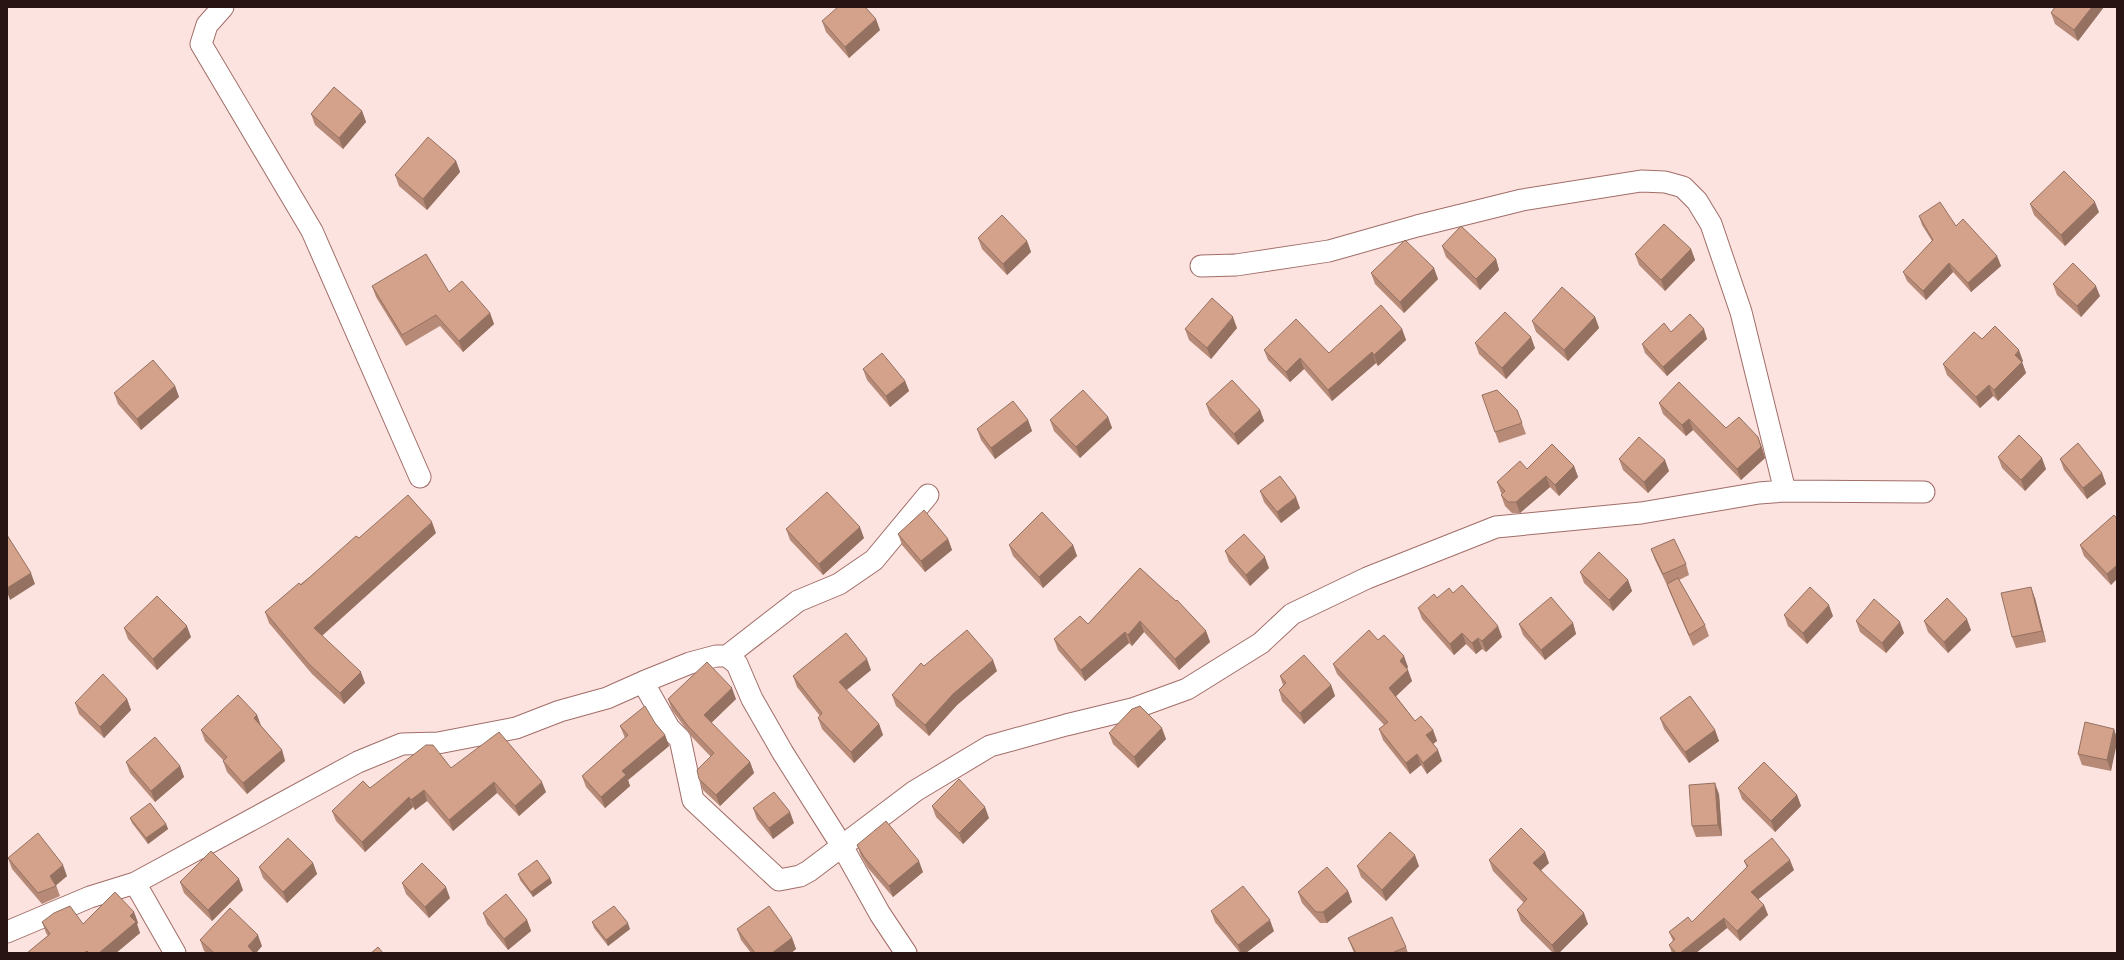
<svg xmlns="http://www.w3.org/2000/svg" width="2124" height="960" viewBox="0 0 2124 960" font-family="'PT Sans Narrow',sans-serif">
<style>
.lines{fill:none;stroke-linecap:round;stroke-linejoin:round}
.street-casing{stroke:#a16d67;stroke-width:23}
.street{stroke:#fff;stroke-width:21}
.wall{fill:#b68a77}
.shaded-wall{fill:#947161}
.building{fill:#d4a18a;stroke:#947161}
</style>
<rect width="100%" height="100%" fill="#fce3e0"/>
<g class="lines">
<g class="street-casing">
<path id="street" d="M223 7 207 25 201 44 312 231 420 477
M1201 266 1236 265 1329 251 1417 226 1522 200 1641 181 1665 182 1683 187 1697 201 1711 224 1741 312 1785 491
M727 656 798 601 839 584 874 560 928 495
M643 682 690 663 716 656H727L737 664 752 699 783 753 842 846 880 914 906 953
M135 883 175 953
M7 932 90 897 135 883 358 762 402 744 438 743 516 728 560 711 607 698 643 682 669 728 680 739 693 800 779 880 800 876 809 871 915 791 990 746 1066 725 1132 709 1187 689 1261 643 1292 614 1367 578 1496 527 1641 513 1759 493 1785 491 1924 492"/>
</g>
<use href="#street" class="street"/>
</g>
<path class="wall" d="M2104 7 2078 41 2055 24 2051 13Z
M822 21 880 30 849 58 826 32Z
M362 111 366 122 343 149 315 125 311 114Z
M456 161 460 172 427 210 399 186 395 175Z
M2030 204 2099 212 2065 246 2034 215Z
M1919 216 1956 226 1997 256 2001 266 1971 292 1953 272 1926 300 1907 281 1903 272 1932 241 1922 225Z
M978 238 1027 241 1031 252 1007 275 982 249Z
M1442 246 1496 259 1499 270 1480 290 1446 257Z
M1691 249 1695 260 1665 291 1639 265 1635 254Z
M1371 273 1438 279 1404 313 1375 284Z
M2053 284 2100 296 2081 317 2057 295Z
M372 286 449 292 490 313 494 324 463 352 440 326 406 346 376 297Z
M1595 317 1599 328 1568 361 1536 332 1532 321Z
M1237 328 1211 359 1189 340 1185 329Z
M1402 329 1406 340 1378 366 1376 363 1332 401 1304 369 1290 382 1268 360 1264 350 1329 353Z
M1671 332 1707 339 1667 376 1645 353 1642 344Z
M1982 339 2023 361 2022 362 2026 373 1998 401 1993 396 1980 408 1947 375 1943 364Z
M1475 343 1535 348 1506 379 1479 354Z
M863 369 905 381 909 391 890 407 867 380Z
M175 386 179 397 141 430 118 404 114 393Z
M1659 403 1726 428 1758 437 1762 448 1765 458 1741 480 1693 430 1686 436 1663 414Z
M1206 404 1260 410 1264 421 1238 445 1210 415Z
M1108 417 1112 428 1080 458 1054 431 1050 420Z
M1028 420 1032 431 995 459 981 440 977 429Z
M1521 421 1526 434 1499 443 1495 432Z
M1998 457 2046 469 2025 491 2002 468Z
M1619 459 1669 471 1648 493 1623 470Z
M2060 459 2102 473 2106 484 2087 499 2064 470Z
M1574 466 1578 477 1559 496 1550 487 1520 513H1512L1505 506 1501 495 1502 494 1501 493 1497 482 1527 469Z
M1260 491 1300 508 1281 523 1264 502Z
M2114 515 2111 585 2084 556 2080 545Z
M786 529 864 538 823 575 790 540Z
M436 533 322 636 365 683 344 704 312 674 269 623 265 612 359 538Z
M898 534 948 539 952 550 925 572 902 545Z
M1009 545H1073L1077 556 1043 588 1013 556Z
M1651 549 1686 564 1689 575 1679 580 1705 625 1709 636 1693 646 1671 595 1667 585 1655 560Z
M1225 551 1269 568 1250 586 1229 562Z
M1140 568 1206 631 1210 642 1179 670 1144 632 1132 646 1129 643 1085 681 1058 650 1054 639 1088 624Z
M1580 572 1628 580 1632 591 1613 611 1584 583Z
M1453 593 1502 637 1486 652 1482 649 1476 654 1466 644 1454 655 1422 619 1418 608 1437 598Z
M2035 598 2046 642 2016 648 2012 637Z
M1784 615 1833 616 1807 644 1788 626Z
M1856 621 1904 633 1886 653 1860 632Z
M1924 621 1971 630 1948 653 1928 632Z
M1573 623 1576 634 1545 660 1523 635 1519 624Z
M124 628 191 637 157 670 128 639Z
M1378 640 1408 667 1407 669 1412 681 1396 696 1415 721 1433 730 1437 741 1433 744 1442 761 1427 774 1421 765 1410 774 1383 740 1379 729 1384 725 1337 674 1333 664Z
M924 666 997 671 957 705 929 736 896 706 892 695Z
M871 670 846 690 879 724 883 735 854 763 822 729 818 718 820 716 797 687 793 676Z
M1280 676 1331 685 1335 696 1304 724 1282 701 1279 690 1283 685Z
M127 699 131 710 104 738 79 714 75 703Z
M668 699H736L711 723 750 762 754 773 720 806 703 790 699 779 711 757 692 737 672 710Z
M257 715 261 726 282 750 285 761 247 794 227 772 223 761V760L205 741 201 730Z
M1660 718 1715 730 1719 741 1689 763 1664 729Z
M655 723 665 735 669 746 628 780 630 786 605 808 586 787 582 776 625 738 620 726Z
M2114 729 2111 771 2082 765 2078 754Z
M1109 733 1166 739 1138 768 1113 744Z
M126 762 180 766 184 777 155 802 130 773Z
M451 768 546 792 519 816 497 793 453 831 427 801 415 810 413 807 365 852 336 821 332 811 370 788Z
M1738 788 1797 795 1801 806 1775 832 1742 799Z
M1719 794 1722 836 1696 837 1692 826Z
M932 806 989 818 963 844 936 817Z
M753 808 794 823 773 839 757 819Z
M130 818 166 824 168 829 148 844 132 823Z
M857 845 923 872 893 897 868 868 861 856Z
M8 858 67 876 56 885 60 896 42 904 12 869Z
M1489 860 1549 863 1541 870 1588 924 1559 953H1553L1521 921 1517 910 1524 903 1493 871Z
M1744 861 1794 870 1758 899 1764 905 1768 915 1740 941 1727 928 1696 953H1672L1669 945 1673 941 1669 932 1692 922 1747 868Z
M313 863 317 874 287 903 263 878 259 867Z
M1357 866H1419L1386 901 1361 877Z
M518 874 550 878 552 883 533 897 520 880Z
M180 882 243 890 212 921 184 893Z
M402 883 450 898 429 918 406 894Z
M1348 891 1352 902 1327 923H1320L1302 903 1298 892Z
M1211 911 1274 931 1246 953H1240L1215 922Z
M134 912 138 923 137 924 140 933 116 953H27L48 936 46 933 42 922 83 924Z
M483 913 527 920 531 931 508 950 487 924Z
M592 922 630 929 608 946 594 928Z
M737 929 792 938 796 949 791 953H751L741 940Z
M1348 938 1406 947 1408 953H1354Z
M200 940 262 946 256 953H207L204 951Z"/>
<path class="shaded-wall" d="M2092 7H2104L2078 41 2074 30Z
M876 19 880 30 849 58 845 47Z
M362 111 366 122 343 149 339 138Z
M456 161 460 172 427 210 423 199Z
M2095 202 2099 212 2065 246 2061 235Z
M1027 241 1031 252 1007 275 1003 264Z
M1691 249 1695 260 1665 291 1661 280Z
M1997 256 2001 266 1971 292 1968 283Z
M1496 259 1499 270 1480 290 1476 279Z
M1949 263 1953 272 1926 300 1923 291Z
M1434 268 1438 279 1404 313 1400 302Z
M2096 286 2100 296 2081 317 2077 306Z
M490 313 494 324 463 352 459 341Z
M1233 317 1237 328 1211 359 1207 348Z
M1595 317 1599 328 1568 361 1564 350Z
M1402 329 1406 340 1378 366 1374 355Z
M1704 329 1707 339 1667 376 1663 367Z
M1531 337 1535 348 1506 379 1502 368Z
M2019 350 2023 361 2022 362 2026 373 1998 401 1994 390 2015 355Z
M1372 352 1376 363 1332 401 1328 390Z
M1300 358 1304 369 1290 382 1286 372Z
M905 381 909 391 890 407 886 396Z
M1989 385 1993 396 1980 408 1976 397Z
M175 386 179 397 141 430 137 419Z
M1260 410 1264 421 1238 445 1234 434Z
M1108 417 1112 428 1080 458 1076 447Z
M1689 419 1693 430 1686 436 1682 425Z
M1028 420 1032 431 995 459 991 448Z
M1758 437 1762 448 1765 458 1741 480 1737 469Z
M2042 458 2046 469 2025 491 2021 480Z
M1665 460 1669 471 1648 493 1644 482Z
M1574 466 1578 477 1559 496 1555 485Z
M2102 473 2106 484 2087 499 2083 488Z
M1546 476 1550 487 1520 513 1516 502Z
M1296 497 1300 508 1281 523 1277 512Z
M432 522 436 533 318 639 314 628Z
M860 527 864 538 823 575 819 564Z
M948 539 952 550 925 572 921 561Z
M1073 545 1077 556 1043 588 1039 577Z
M1265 557 1269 568 1250 586 1246 575Z
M2117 565V579L2111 585 2107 574Z
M31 573 35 584 10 600 7 592V588Z
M1628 580 1632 591 1613 611 1609 600Z
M2031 587 2035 598 2046 642 2042 631Z
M1829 605 1833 616 1807 644 1803 633Z
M1967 619 1971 630 1948 653 1944 642Z
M1140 621 1144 632 1132 646 1128 635Z
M1900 622 1904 633 1886 653 1882 643Z
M1573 623 1576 634 1545 660 1541 650Z
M187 626 191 637 157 670 153 659Z
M1498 626 1502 637 1486 652 1482 641Z
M1206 631 1210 642 1179 670 1175 659Z
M1125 632 1129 643 1085 681 1081 670Z
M1462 633 1466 644 1454 655 1450 644Z
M1478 638 1482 649 1476 654 1472 643Z
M1404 656 1408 667 1403 672 1400 661Z
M867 659 871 670 843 693 839 682Z
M993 660 997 671 957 705 929 736 925 725 953 694Z
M1408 670 1412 681 1393 699 1389 688Z
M361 672 365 683 344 704 340 693Z
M1331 685 1335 696 1304 724 1300 713Z
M732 688 736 699 708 726 704 715Z
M127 699 131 710 104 738 100 727Z
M257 715 261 726 254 718Z
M879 724 883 735 854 763 851 752Z
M1162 728 1166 739 1138 768 1134 757Z
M2114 729 2117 738V743L2111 771 2107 760Z
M1433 730 1437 741 1430 746 1426 735Z
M1715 730 1719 741 1689 763 1685 752Z
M665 735 669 746 628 780 630 786 605 808 601 797 622 771Z
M282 750 285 761 247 794 243 783Z
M1438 750 1442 761 1427 774 1423 763Z
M1417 754 1421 765 1410 774 1406 763Z
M750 762 754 773 720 806 716 795Z
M180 766 184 777 155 802 151 791Z
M494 782 497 793 453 831 449 820Z
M542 782 546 792 519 816 515 806Z
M1715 783 1719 794 1722 836 1718 825Z
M424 790 427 801 415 810 411 800Z
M1797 795 1801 806 1775 832 1771 821Z
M409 797 413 807 365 852 362 842Z
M985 807 989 818 963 844 959 833Z
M790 812 794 823 773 839 769 828Z
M166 824 168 829 148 844 146 838Z
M1545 852 1549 863 1537 874 1533 863Z
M1415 855 1419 866 1386 901 1382 890Z
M1790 860 1794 870 1755 902 1751 892Z
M919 861 923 872 893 897 889 886Z
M313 863 317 874 287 903 283 892Z
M63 865 67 876 54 887 50 876Z
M550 878 552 883 533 897 531 892Z
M239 879 243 890 212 921 208 910Z
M446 887 450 898 429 918 425 907Z
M1348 891 1352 902 1327 923 1323 912Z
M1764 905 1768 915 1740 941 1737 931Z
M134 912 138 923 137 924 140 933 116 953H99Z
M1584 913 1588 924 1559 953H1555L1552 945Z
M1724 918 1727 928 1696 953H1680Z
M527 920 531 931 508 950 504 939Z
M1270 920 1274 931 1246 953H1241L1238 945Z
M628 923 630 929 608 946 606 940Z
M258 935 262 946 256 953H251L248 946Z
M792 938 796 949 791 953H772Z"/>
<path class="building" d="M838 7H865L876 19 845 47 822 21Z
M2055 7H2092L2074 30 2051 13Z
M334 87 362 111 339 138 311 114Z
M428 137 456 161 423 199 395 175Z
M2064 171 2095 202 2061 235 2030 204Z
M1940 202 1956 226 1963 219 1997 256 1968 283 1949 263 1923 291 1903 272 1933 240 1919 216Z
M1002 215 1027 241 1003 264 978 238Z
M1664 224 1691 249 1661 280 1635 254Z
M1461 226 1496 259 1476 279 1442 246Z
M1405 240 1434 268 1400 302 1371 273Z
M426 254 449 292 462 281 490 313 459 341 436 315 402 335 372 286Z
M2073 263 2096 286 2077 306 2053 284Z
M1562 287 1595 317 1564 350 1532 321Z
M1212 298 1233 317 1207 348 1185 329Z
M1381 305 1402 329 1374 355 1372 352 1328 390 1300 358 1286 372 1264 350 1296 319 1329 353Z
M1505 312 1531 337 1502 368 1475 343Z
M1690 314 1704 329 1663 367 1642 344 1664 323 1671 332Z
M1995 326 2019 350 2015 355 2022 362 1994 390 1989 385 1976 397 1943 364 1974 332 1982 339Z
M882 353 905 381 886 396 863 369Z
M153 360 175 386 137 419 114 393Z
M1232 380 1260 410 1234 434 1206 404Z
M1679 382 1726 428 1739 417 1758 437 1761 447 1737 469 1689 419 1682 425 1659 403Z
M1083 390 1108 417 1076 447 1050 420Z
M1497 390 1517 410 1522 423 1495 432 1482 395Z
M1013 401 1028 420 991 448 977 429Z
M2019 435 2042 458 2021 480 1998 457Z
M1639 437 1665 460 1644 482 1619 459Z
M2078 443 2102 473 2083 488 2060 459Z
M1552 444 1574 466 1555 485 1546 476 1516 502H1508L1501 495 1505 491 1497 482 1520 461 1527 469Z
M1280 476 1296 497 1277 512 1260 491Z
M827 492 860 527 819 564 786 529Z
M408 495 432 522 314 628 361 672 340 693 308 663 265 612 299 583 301 585 356 536 359 538Z
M924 510 948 539 921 561 898 534Z
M1042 512 1073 545 1039 577 1009 545Z
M2114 515 2117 519V565L2107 574 2080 545Z
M1244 534 1265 557 1246 575 1225 551Z
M7 535 31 573 7 588Z
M1674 539 1686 564 1663 574 1651 549Z
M1599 552 1628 580 1609 600 1580 572Z
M1140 568 1176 601 1177 600 1206 631 1175 659 1140 621 1128 635 1125 632 1081 670 1054 639 1080 616 1088 624Z
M1678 578 1705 625 1689 635 1667 584Z
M1462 585 1498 626 1482 641 1478 638 1472 643 1462 633 1450 644 1418 608 1434 594 1437 598 1449 588 1453 593Z
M1810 587 1829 605 1803 633 1784 615Z
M2031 587 2042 631 2012 637 2001 593Z
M157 596 187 626 153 659 124 628Z
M1551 597 1573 623 1541 650 1519 624Z
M1947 598 1967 619 1944 642 1924 621Z
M1874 599 1900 622 1882 643 1856 621Z
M967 630 993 660 953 694 925 725 892 695 921 663 924 666Z
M1369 630 1378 640 1384 635 1404 656 1400 661 1408 670 1389 688 1415 721 1421 716 1433 730 1426 735 1438 750 1423 763 1417 754 1406 763 1379 729 1388 722 1333 664Z
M846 633 867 659 839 682 879 724 851 752 818 718 822 713 793 676Z
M1304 655 1331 685 1300 713 1279 690 1286 683 1280 676Z
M707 662 732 688 704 715 750 762 716 795 699 779 697 770 714 753 688 726 668 699Z
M103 674 127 699 100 727 75 703Z
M238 695 257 715 254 718 282 750 243 783 223 761 227 757 201 730Z
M1690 696 1715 730 1685 752 1660 718Z
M645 706 655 723 665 735 622 771 626 775 601 797 582 776 628 735 620 726Z
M1140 706 1162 728 1134 757 1109 733 1132 709Z
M2085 722 2114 729 2107 760 2078 754Z
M499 732 542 782 515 806 494 782 449 820 424 790 411 800 409 797 362 842 332 811 363 781 370 788 426 745H433L451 768Z
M155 737 180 766 151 791 126 762Z
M1764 762 1797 795 1771 821 1738 788Z
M959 779 985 807 959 833 932 806Z
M1715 783 1718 825 1692 826 1689 785Z
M774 792 790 812 769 828 753 808Z
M150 803 166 824 146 838 130 818Z
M886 821 919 861 889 886 864 857 857 845Z
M1521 828 1545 852 1533 863 1584 913 1552 945 1517 910 1527 899 1489 860Z
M1390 832 1415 855 1382 890 1357 866Z
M38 833 63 865 50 876 56 886 38 893 8 858Z
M288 838 313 863 283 892 259 867Z
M1772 838 1790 860 1751 892 1764 905 1737 931 1724 918 1680 953H1676L1669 945 1675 939 1669 932 1688 917 1692 922 1748 866 1744 861Z
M211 851 239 879 208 910 180 882Z
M537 860 550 878 531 892 518 874Z
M422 863 446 887 425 907 402 883Z
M1327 867 1348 891 1323 912H1316L1298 892Z
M1243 886 1270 920 1238 945 1211 911Z
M115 892 134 912 130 916 136 922 99 953H89L87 951 84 953H27L50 934 42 922 54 913 70 906 83 924Z
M506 894 527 920 504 939 483 913Z
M614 906 628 923 606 940 592 922Z
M769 906 792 938 772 953H755L737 929Z
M230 908 258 935 248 946 254 953H214L200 940Z
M1392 917 1406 947 1392 953H1356L1348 938Z
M378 947 383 953H371Z"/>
<rect width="2124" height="960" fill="none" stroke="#281412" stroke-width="16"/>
</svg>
